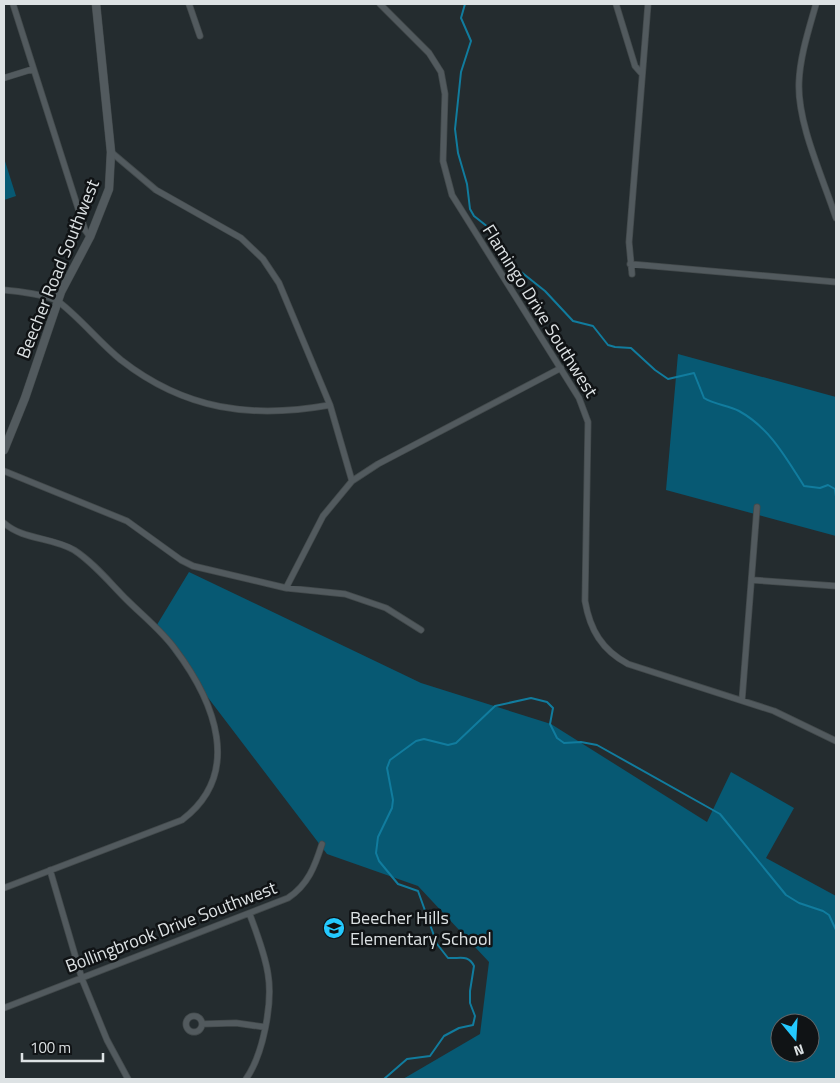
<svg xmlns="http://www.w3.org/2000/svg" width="840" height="1083" viewBox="0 0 840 1083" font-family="'Titillium Web',sans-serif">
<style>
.forest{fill:#075973;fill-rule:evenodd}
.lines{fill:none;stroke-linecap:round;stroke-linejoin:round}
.stream{stroke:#117c9e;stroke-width:2}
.street-casing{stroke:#434a4c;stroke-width:7}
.secondary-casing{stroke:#434a4c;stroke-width:9}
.street{stroke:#525a5e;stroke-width:5.5}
.secondary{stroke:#525a5e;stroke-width:8}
.labels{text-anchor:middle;stroke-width:5;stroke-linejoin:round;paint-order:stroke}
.street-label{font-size:18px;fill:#dde2e4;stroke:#101315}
.poi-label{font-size:18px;fill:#dde2e4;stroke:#101315;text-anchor:start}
</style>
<rect width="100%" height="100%" fill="#242c2f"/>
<path class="forest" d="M4 158 16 196 4 200Z
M678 354 836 397V536L666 490Z
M189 572 421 683 551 724 707 822 731 772 794 808 766 858 836 896V1079H403L480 1034 489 962 418 886 327 854 155 628ZM780 1023H810V1053H780Z"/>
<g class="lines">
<path class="stream" d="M465 4 461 18 471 41 461 72 455 129 458 153 467 184 470 209 474 216 493 231 501 254 506 260 545 291 573 321 593 326 608 345 615 347 631 348 655 370 668 379 694 373 704 398C715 405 728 405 739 411 770 428 786 458 804 486L820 488 828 485 835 489 836 497
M836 498V509
M384 1079 407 1059 430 1056 444 1036 459 1028 473 1025 475 1016 470 1003V991L474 966C468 954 460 959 448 958L437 944 418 891 398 884 379 861 376 853 378 837 392 808 393 800 387 768 390 760 416 741 424 739 448 745 456 743 495 706 531 698 547 702 553 708 550 724 557 738 564 743 581 742 597 745 720 814 786 895 799 903 823 911 829 915 836 930"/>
<g class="street-casing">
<path id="street" d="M13 4 85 230 90 237
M189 4 200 36
M380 4 429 53 441 72 445 94 443 161 452 195 579 398 588 422 585 601C590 630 602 650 628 664L774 711 836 741
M616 4 635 66 642 74
M816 4C809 29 800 56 799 82 797 123 823 178 836 218
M4 78 33 69
M111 152 156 190 241 238 263 259 279 283 330 405 352 481
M630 264 836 282
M632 274 629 242 648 4
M4 290C16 291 50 295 59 302 81 319 99 342 121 360 185 410 251 419 330 405
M4 471 127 521 181 560 193 566 286 588 345 594 386 608 421 630
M4 523C23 540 52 537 74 550 94 563 110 583 127 600 142 615 162 631 175 649 214 701 244 773 182 820L4 888
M752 580 836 586
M286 588 323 516 352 481 378 464 561 368
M742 700 757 507
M50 870 82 979 107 1040 128 1079
M4 1008 288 898C308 885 315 866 322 844
M186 1024a8 8 0 1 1 16 0a8 8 0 1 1-16 0Z
M202 1024 236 1023 264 1027
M246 1079C263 1055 273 1003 268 974 265 954 257 934 250 915"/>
</g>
<g class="secondary-casing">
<path id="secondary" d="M4 450 25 398 61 292 90 237 109 189 111 152 96 4"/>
</g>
<use href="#street" class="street"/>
<use href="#secondary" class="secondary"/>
</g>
<defs>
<g id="school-disc" transform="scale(1.125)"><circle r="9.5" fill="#24c9fe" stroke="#101315"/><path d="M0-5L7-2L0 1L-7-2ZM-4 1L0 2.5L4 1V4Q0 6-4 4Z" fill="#111"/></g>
</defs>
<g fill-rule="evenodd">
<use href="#school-disc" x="334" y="928"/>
</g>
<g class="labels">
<g class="street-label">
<text transform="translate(58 269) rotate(-68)" y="6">Beecher Road Southwest</text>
<text transform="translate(540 311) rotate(58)" y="6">Flamingo Drive Southwest</text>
<text transform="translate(171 927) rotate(-21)" y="6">Bollingbrook Drive Southwest</text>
</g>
<g class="poi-label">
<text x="350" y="924">Beecher Hills<tspan x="350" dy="21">Elementary School</tspan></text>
</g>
</g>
<rect width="840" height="1083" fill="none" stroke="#dde2e4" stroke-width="10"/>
<g transform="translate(795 1038) rotate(162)"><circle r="24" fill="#101315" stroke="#626668"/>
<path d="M0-4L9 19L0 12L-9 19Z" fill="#24c9fe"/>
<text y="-8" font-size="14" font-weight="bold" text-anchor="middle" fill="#dde2e4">N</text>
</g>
<path d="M22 1053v8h81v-8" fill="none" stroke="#dde2e4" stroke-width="2.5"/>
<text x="30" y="1053" font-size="15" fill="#dde2e4" stroke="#101315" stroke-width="4" paint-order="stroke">100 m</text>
</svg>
